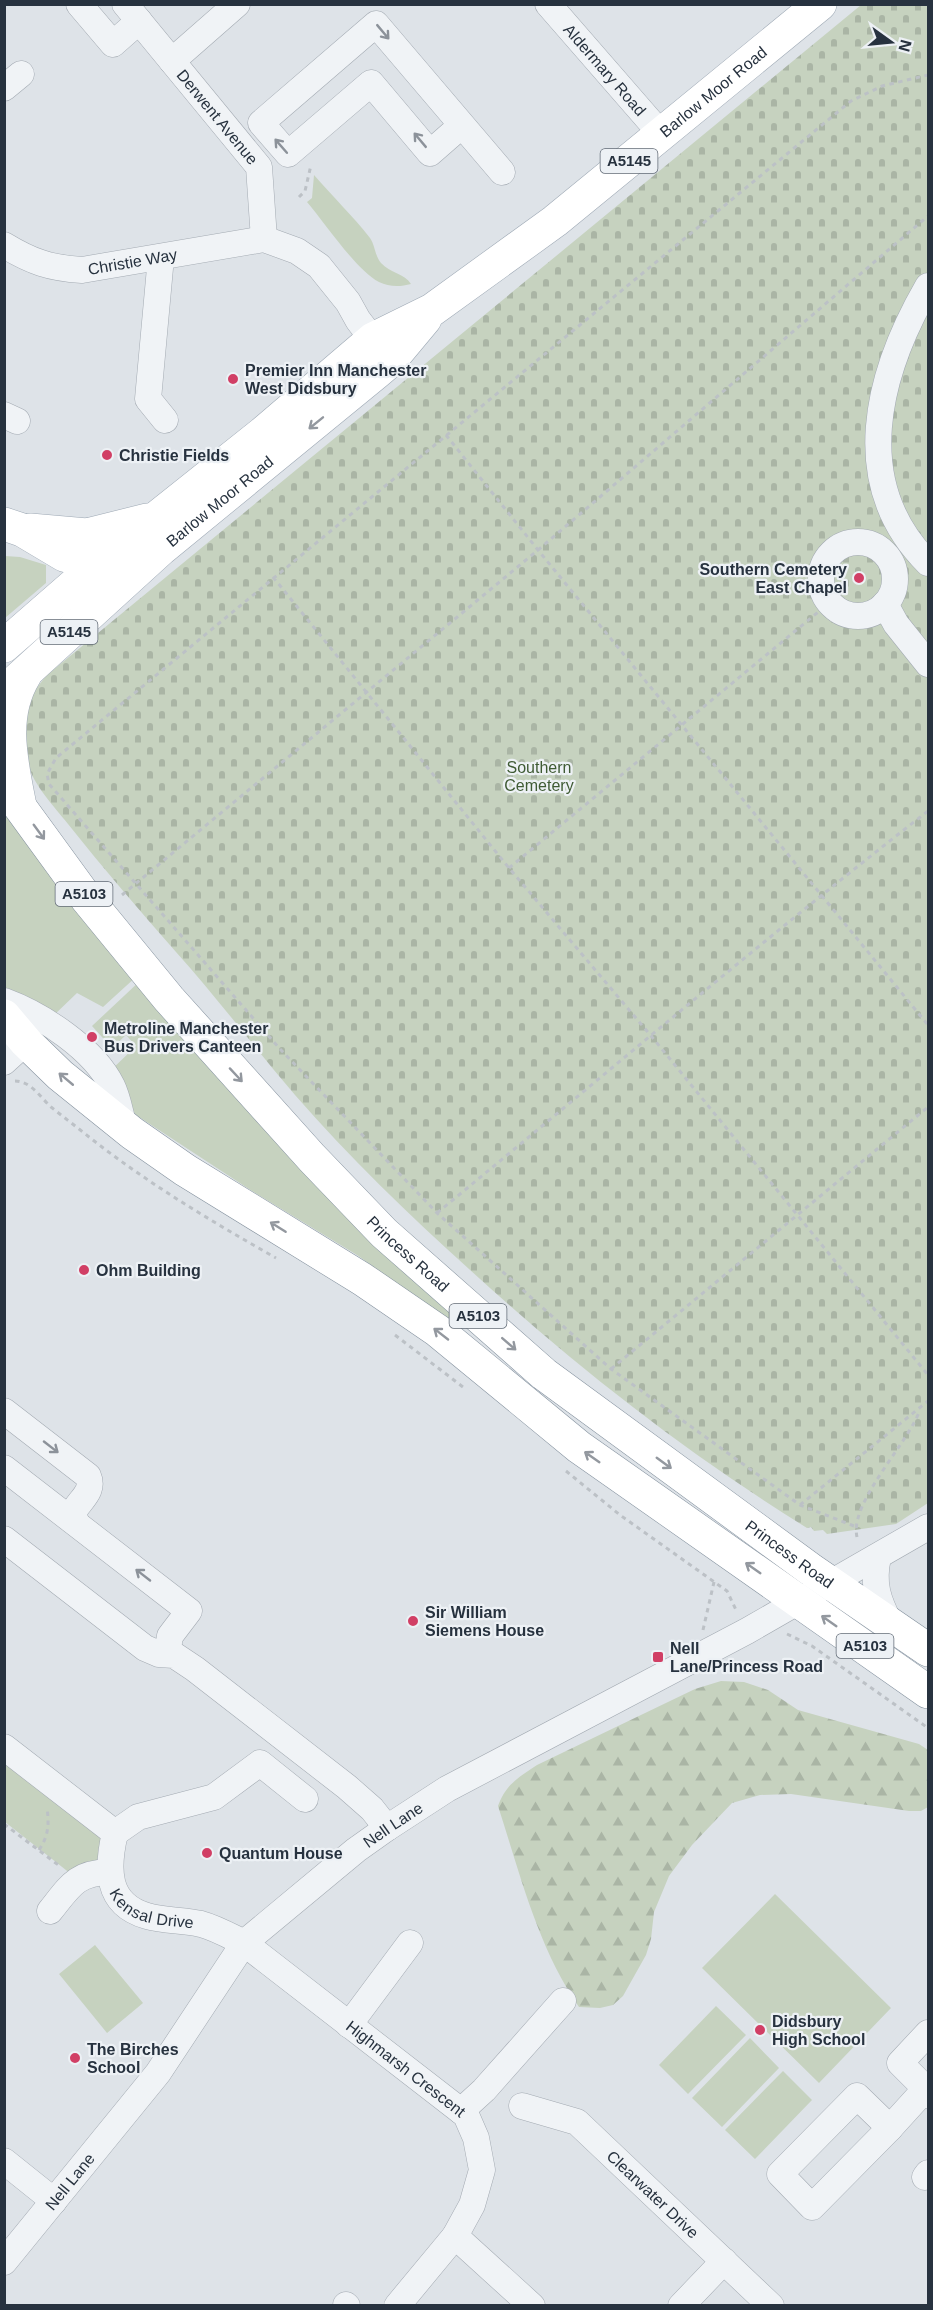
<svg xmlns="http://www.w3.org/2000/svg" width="933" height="2310" viewBox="0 0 933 2310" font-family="Arial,sans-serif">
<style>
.green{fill:#c6d2bf}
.forest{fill:url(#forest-firs)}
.cemetery{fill:url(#cemetery-stones)}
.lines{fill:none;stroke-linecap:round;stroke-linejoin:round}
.minor-casing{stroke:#a3aab2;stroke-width:27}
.major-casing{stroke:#9da8b4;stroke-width:34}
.highway-casing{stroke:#85929f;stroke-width:34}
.path{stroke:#bcc1c6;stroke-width:3;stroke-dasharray:4.5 4.5;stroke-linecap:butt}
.minor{stroke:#f0f3f6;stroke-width:26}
.major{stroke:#fff;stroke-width:33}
.highway{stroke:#fff;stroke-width:33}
.oneway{stroke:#8c929a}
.oneway2{stroke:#93989f}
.poi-dot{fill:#d13f65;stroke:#edf1f5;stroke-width:2}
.labels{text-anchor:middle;stroke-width:4.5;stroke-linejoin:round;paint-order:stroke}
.shield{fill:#edf1f5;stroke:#626b76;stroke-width:1.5}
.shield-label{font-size:15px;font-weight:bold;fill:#27323f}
.street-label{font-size:16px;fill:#27323f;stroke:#edf1f5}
.poi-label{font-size:16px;font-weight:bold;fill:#27323f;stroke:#edf1f5;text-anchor:start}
.park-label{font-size:16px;fill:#3f5b34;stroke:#edf1f5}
</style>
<defs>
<pattern id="forest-firs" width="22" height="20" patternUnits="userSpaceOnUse" patternTransform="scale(1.5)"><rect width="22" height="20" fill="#c6d2bf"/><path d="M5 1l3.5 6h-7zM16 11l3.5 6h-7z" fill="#aab5a5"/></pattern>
<pattern id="cemetery-stones" width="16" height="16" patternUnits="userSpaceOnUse" patternTransform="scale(1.5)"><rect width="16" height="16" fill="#c6d2bf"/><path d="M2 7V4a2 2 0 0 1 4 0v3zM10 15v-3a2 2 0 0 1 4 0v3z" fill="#aab5a5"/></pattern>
</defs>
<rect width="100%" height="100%" fill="#dee3e8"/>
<path class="green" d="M314 175C332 196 353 216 370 238 375 245 375 256 381 263 390 273 404 273 411 284 400 287 389 287 379 282 356 270 325 223 307 202L312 198Z
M5 556 20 557 46 565V583L5 618Z
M4 809 137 976 103 1007 77 993 52 1017 5 992Z
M141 980 460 1314 454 1324 357 1255 252 1191 136 1115 107 1074 136 1046 126 1035 112 1048 92 1026Z
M4 1761 102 1838 98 1861 71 1874 5 1822Z
M775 1894 891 2008 819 2083 702 1968Z
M95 1945 143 2003 107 2033 59 1974Z
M716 2006 746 2035 688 2094 659 2065Z
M750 2038 779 2068 722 2127 692 2098Z
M783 2071 812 2100 755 2159 725 2130Z"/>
<path class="forest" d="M721 1681 744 1682 768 1690 798 1710 919 1744 928 1750V1807L921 1811H909L791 1794 760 1795 732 1803 692 1845 669 1876 654 1912 651 1939 646 1955 623 1996 613 2005 600 2008 579 2007C538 1948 520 1874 498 1806 506 1784 518 1778 537 1765L695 1689Z"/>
<path class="cemetery" d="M861 5H928V1503L896 1524 827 1534 823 1530 814 1531 811 1527 807 1528C686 1453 574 1365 469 1269 409 1215 349 1157 295 1095 255 1048 218 999 176 952 139 910 103 868 68 824 54 806 34 786 28 764 26 757 27 748 26 740 24 711 27 698 47 675Z"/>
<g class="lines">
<g class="minor-casing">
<g id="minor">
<path d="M79 4 113 44 139 21"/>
<path id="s1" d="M125 4 259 167 264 239"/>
<path id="s2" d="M548 4 662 135"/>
<path d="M172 61 237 4"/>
<path d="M4 88 21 74"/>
<path d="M462 125 430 153 371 83 288 154 261 123 376 24 502 172"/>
<path id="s3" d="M4 245C32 262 50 268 82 270L264 239 297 251 319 266 348 302 358 320 384 354"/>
<path d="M161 257 148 399 165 420"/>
<path d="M928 286C877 374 848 483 928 563"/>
<path d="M4 415 17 421"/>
<circle cx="858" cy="579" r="37"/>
<path d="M885 604 896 624 928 664"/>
<path d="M4 1001C42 1015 94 1049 112 1086 118 1098 120 1113 124 1126"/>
<path d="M4 1062 26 1042"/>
<path d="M4 1411 88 1476C95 1492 79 1500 73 1513L76 1522"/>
<path d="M4 1468 189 1611 170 1636 167 1654"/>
<path d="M4 1539 145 1648 159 1654 174 1655 195 1669 347 1787 372 1809 387 1828"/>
<path d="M878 1557C872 1584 878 1600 890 1624"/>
<path id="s4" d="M4 1747 115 1833C107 1867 105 1904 147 1916 165 1921 184 1920 201 1924 216 1928 230 1936 244 1943L466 2115 476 2138 482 2170 472 2205 455 2236 397 2306"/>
<path d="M115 1833 138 1817 214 1797 260 1763 305 1799"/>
<path d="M50 1911C70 1886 76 1873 109 1872"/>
<path d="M349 2025 410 1943"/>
<path d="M928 2033 900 2063 928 2091"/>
<path d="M857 2096 890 2128 812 2207 780 2174Z"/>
<path id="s5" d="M522 2106 577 2122 771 2306"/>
<path d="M461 2111 484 2090 563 2001"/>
<path d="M890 2128 920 2095H928"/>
<path d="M4 2161 54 2201"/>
<path d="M925 2177 928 2173"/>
<path d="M455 2236 532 2306"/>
<path id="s6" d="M4 2262 158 2073 244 1943 356 1850 387 1828 447 1789 747 1631 928 1527"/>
<path d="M346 2305 347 2306"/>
<path d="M681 2306 724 2261"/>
</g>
</g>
<g class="major-casing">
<g id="major">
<path d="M4 524 22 530 64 555 115 569"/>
<path d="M30 530 87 535 147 520"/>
<path id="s7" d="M4 646 97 565 263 433 373 339 432 310 555 221 820 4"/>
<path id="s8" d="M4 692 161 549 377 372 390 361 425 319"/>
<path d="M20 806C11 760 0 716 25 675"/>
</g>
</g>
<g class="highway-casing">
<g id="highway">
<path id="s9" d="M4 785 87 899 169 999 312 1158 384 1233 544 1374 810 1569 928 1650"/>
<path d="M4 1016 26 1042 60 1075 132 1133 185 1170 362 1279 438 1331 579 1447 928 1692"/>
</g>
</g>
<path class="path" d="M299 197 305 191 311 165
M446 435 538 550 928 1025
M273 577 509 868 652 1037 928 1375
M509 868 829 603
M122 895 538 550 928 216
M15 1081C31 1081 41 1098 51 1107 62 1116 73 1124 84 1133 144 1181 209 1220 276 1258
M437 1213C600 1079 761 941 928 811
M395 1335 463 1387
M611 1369 928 1107
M566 1471 620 1515 727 1591 737 1612
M800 1505 928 1401
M854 1526 800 1505 611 1369 437 1213 280 1049 49 784 47 774 56 758 851 101 882 86 928 75
M857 1537C849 1503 907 1445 920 1410
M703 1630 714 1582
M787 1634 812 1646 928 1728
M4 1824 61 1867
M39 1850C49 1835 49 1824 47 1807"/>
<use href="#minor" class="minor"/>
<use href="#major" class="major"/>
<use href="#highway" class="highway"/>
</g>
<defs><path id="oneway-shaft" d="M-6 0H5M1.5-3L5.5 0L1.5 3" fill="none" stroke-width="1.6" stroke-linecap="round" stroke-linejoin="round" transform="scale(1.5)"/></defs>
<g class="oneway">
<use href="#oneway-shaft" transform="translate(383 32) rotate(50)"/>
<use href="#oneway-shaft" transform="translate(420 140) rotate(-130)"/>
<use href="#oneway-shaft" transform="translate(281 146) rotate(-131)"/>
<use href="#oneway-shaft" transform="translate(51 1447) rotate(38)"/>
<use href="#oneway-shaft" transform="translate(143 1575) rotate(-142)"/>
</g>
<g class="oneway2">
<use href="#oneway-shaft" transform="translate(316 423) rotate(141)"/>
<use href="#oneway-shaft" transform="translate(39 832) rotate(54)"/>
<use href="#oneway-shaft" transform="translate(236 1075) rotate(47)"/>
<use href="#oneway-shaft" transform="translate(66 1079) rotate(-140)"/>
<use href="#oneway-shaft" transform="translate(278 1227) rotate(-148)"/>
<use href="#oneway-shaft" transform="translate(441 1334) rotate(-142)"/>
<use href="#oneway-shaft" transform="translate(509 1344) rotate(41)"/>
<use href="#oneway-shaft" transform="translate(592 1457) rotate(-145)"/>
<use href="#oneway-shaft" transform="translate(664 1463) rotate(36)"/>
<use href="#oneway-shaft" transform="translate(753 1568) rotate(-145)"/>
<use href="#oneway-shaft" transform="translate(829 1621) rotate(-145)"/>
</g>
<g class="poi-dot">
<circle cx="233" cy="379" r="6"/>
<circle cx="107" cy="455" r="6"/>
<circle cx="859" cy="578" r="6"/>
<circle cx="92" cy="1037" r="6"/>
<circle cx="84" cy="1270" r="6"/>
<circle cx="413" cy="1621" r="6"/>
<rect x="652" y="1651" width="12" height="12" rx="3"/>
<circle cx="207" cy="1853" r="6"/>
<circle cx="760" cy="2030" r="6"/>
<circle cx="75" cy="2058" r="6"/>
</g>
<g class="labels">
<g class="shield">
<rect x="600.5" y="149" width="57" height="24" rx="4.5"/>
<rect x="40.5" y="620" width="57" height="24" rx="4.5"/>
<rect x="55.5" y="882" width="57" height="24" rx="4.5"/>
<rect x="449.5" y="1304" width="57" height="24" rx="4.5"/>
<rect x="836.5" y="1634" width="57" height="24" rx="4.5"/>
</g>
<g class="shield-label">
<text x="629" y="166">A5145</text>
<text x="69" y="637">A5145</text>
<text x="84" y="899">A5103</text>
<text x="478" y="1321">A5103</text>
<text x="865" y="1651">A5103</text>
</g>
<g class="street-label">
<text dy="6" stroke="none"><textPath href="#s2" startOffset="87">Aldermary Road</textPath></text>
<text dy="6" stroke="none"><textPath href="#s7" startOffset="902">Barlow Moor Road</textPath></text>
<text dy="6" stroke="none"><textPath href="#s1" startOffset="146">Derwent Avenue</textPath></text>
<text dy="6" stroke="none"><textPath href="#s3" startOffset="134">Christie Way</textPath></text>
<text dy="6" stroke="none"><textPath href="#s8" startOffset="288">Barlow Moor Road</textPath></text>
<text dy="6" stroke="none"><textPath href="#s9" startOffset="620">Princess Road</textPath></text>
<text dy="6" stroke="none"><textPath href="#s9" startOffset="1106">Princess Road</textPath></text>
<text dy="6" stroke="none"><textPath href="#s6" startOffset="590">Nell Lane</textPath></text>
<text dy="6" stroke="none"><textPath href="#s4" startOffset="243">Kensal Drive</textPath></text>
<text dy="6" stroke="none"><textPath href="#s4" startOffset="548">Highmarsh Crescent</textPath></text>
<text dy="6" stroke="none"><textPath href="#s6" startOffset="104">Nell Lane</textPath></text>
<text dy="6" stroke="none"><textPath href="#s5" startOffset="162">Clearwater Drive</textPath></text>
</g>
<g class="poi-label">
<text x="245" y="376">Premier Inn Manchester<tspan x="245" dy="18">West Didsbury</tspan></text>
<text x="119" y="461">Christie Fields</text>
<text x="847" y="575" text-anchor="end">Southern Cemetery<tspan x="847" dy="18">East Chapel</tspan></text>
<text x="104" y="1034">Metroline Manchester<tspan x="104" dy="18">Bus Drivers Canteen</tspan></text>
<text x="96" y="1276">Ohm Building</text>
<text x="425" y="1618">Sir William<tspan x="425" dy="18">Siemens House</tspan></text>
<text x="670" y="1654">Nell<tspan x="670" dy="18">Lane/Princess Road</tspan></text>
<text x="219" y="1859">Quantum House</text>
<text x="772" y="2027">Didsbury<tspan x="772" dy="18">High School</tspan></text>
<text x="87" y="2055">The Birches<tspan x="87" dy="18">School</tspan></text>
</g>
<g class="park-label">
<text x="539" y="773">Southern<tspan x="539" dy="18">Cemetery</tspan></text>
</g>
</g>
<rect width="933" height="2310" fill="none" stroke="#27323f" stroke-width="12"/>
<g transform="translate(891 42) rotate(105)" stroke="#edf1f5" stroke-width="4.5" paint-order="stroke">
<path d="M0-4.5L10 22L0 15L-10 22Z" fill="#27323f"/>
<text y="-9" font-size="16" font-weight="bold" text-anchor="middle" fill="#27323f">N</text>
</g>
</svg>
